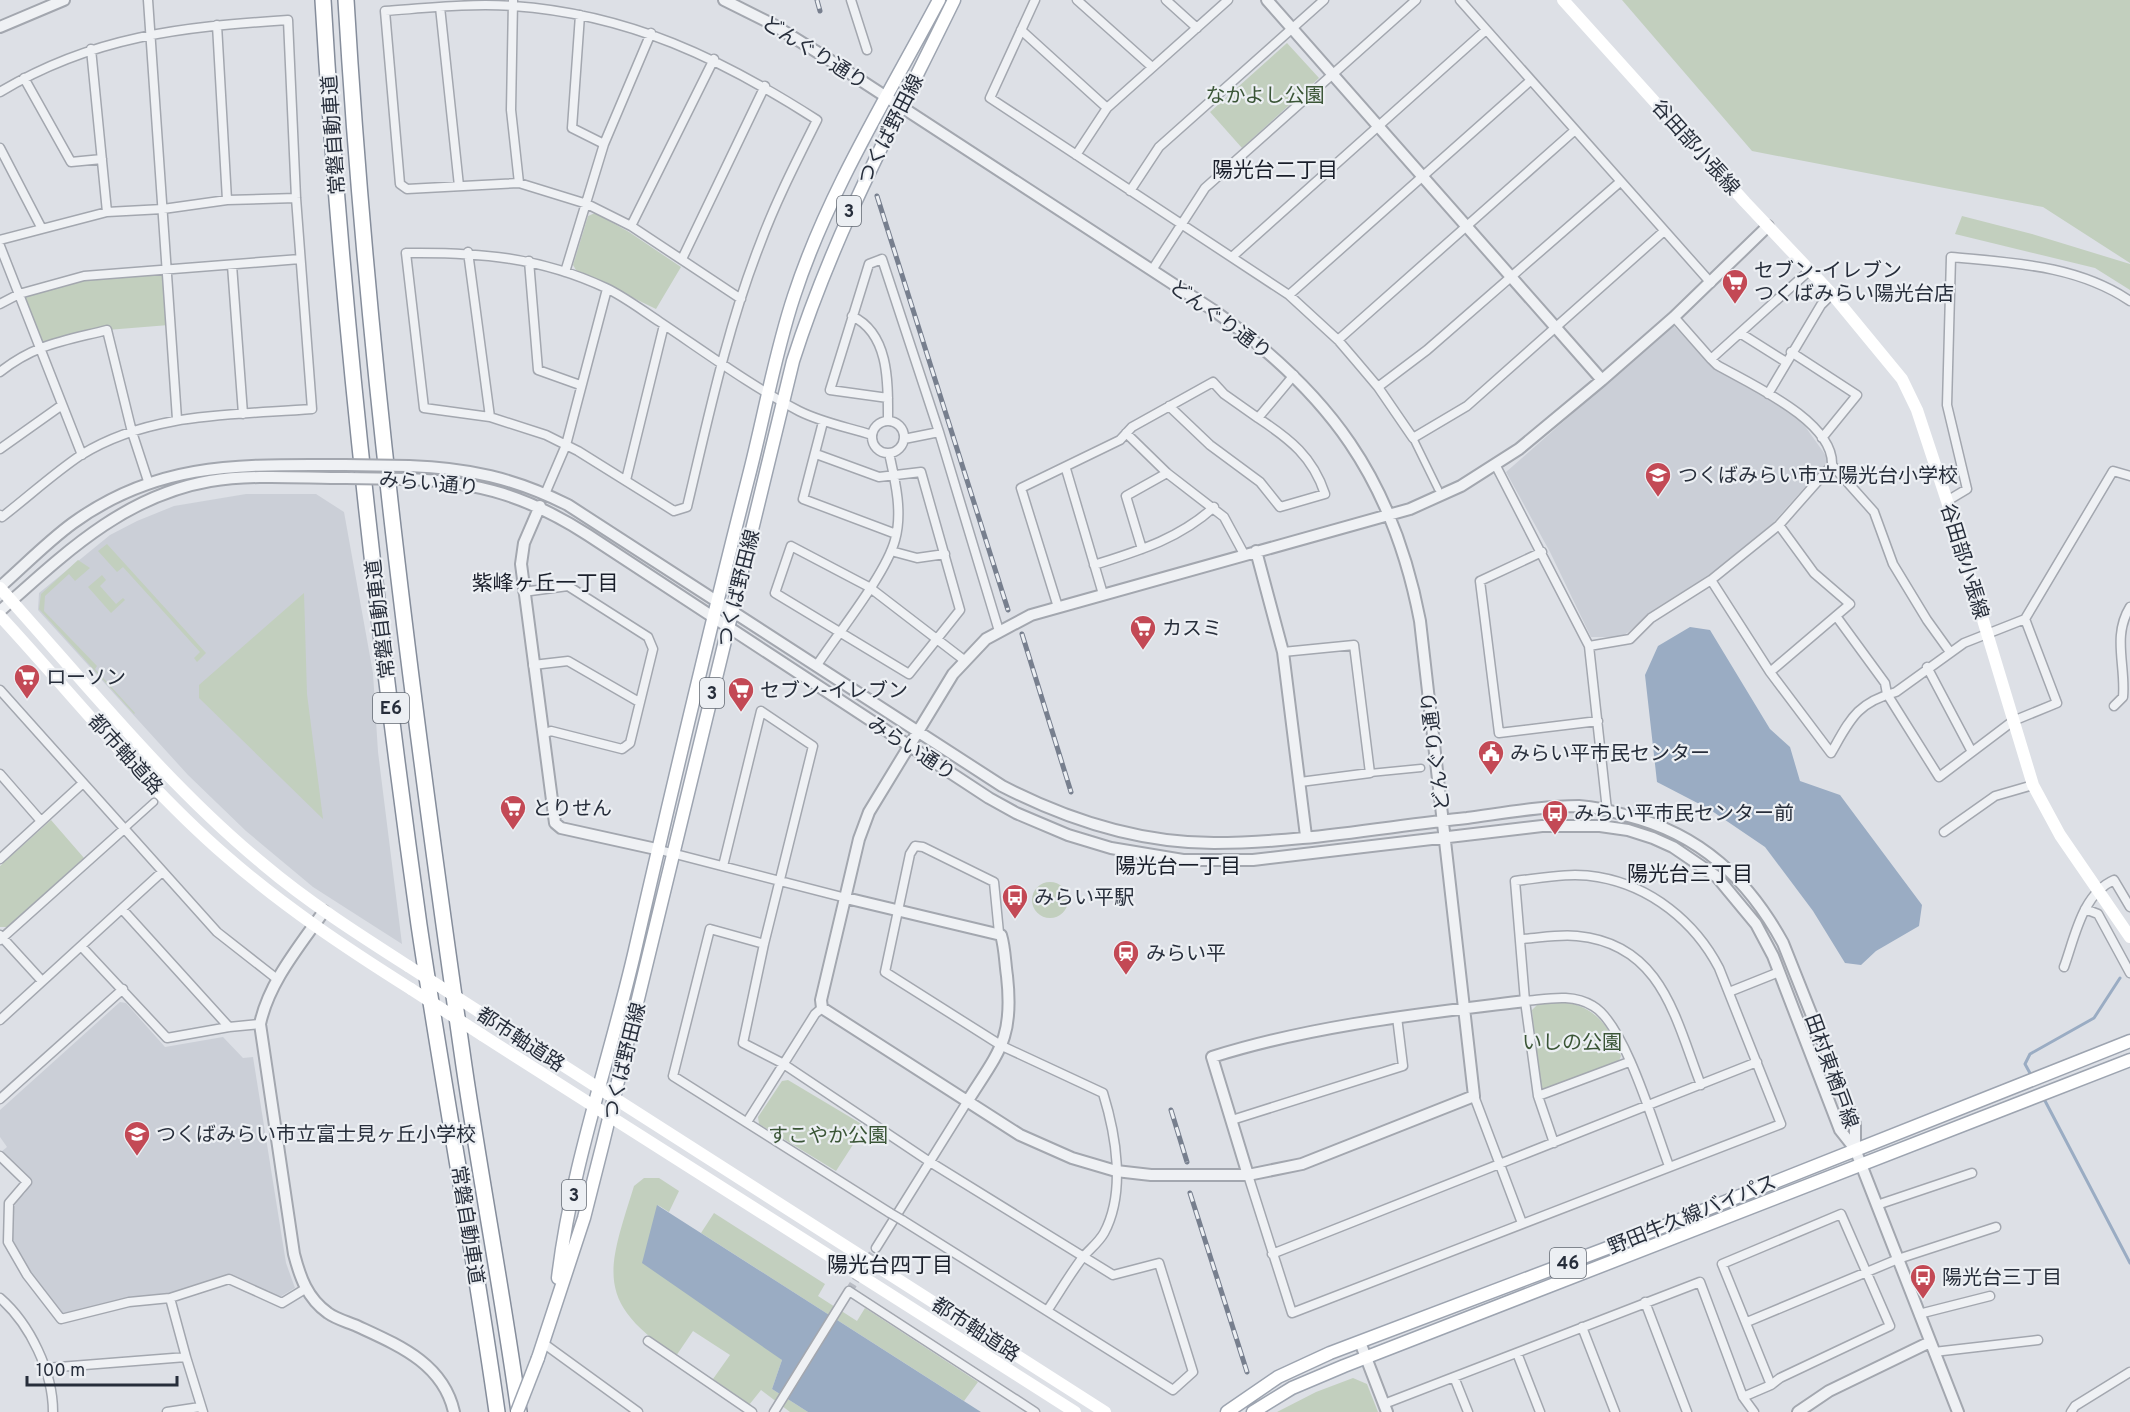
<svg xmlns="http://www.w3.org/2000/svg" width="2130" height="1412" viewBox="0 0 2130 1412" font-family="Overpass,'Noto Sans JP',sans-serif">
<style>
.built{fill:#cbcfd7}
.green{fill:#c2cfbe}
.water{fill:#9aacc3}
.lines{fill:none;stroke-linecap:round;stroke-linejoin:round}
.stream{stroke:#9aacc3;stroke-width:3}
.minor-tunnel{stroke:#b9bcc4;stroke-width:8;stroke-dasharray:8 4;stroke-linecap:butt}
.pedestrian-casing{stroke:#a3a7af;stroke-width:9}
.minor-casing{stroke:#a3a7af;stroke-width:11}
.tertiary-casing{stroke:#a3a7af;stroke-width:14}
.primary-casing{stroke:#9da4b0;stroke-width:15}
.motorway-casing{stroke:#858d9b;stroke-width:18}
.pedestrian{stroke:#eff1f4;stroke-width:6}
.minor{stroke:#eff1f4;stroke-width:8}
.tertiary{stroke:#eff1f4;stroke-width:10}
.secondary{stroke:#fff;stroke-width:12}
.primary{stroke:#fff;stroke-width:12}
.motorway{stroke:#fff;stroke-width:15}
.rail-casing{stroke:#777f8e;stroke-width:5}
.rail{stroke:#eceff3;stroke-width:3;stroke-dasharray:9;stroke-linecap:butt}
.minor-bridge-casing{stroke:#a3a7af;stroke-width:11;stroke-linecap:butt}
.tertiary-bridge-casing{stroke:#a3a7af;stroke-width:14;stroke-linecap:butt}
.primary-bridge-casing{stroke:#9da4b0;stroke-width:15;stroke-linecap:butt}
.minor-bridge{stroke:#eff1f4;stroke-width:8}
.tertiary-bridge{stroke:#eff1f4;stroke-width:10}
.secondary-bridge{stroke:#fff;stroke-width:12}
.primary-bridge{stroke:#fff;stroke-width:12}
.labels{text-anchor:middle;stroke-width:4.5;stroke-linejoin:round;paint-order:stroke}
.shield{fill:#eceff3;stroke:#626872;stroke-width:1.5}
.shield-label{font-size:18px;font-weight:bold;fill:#272e3b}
.street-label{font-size:20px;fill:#272e3b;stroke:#eceff3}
.park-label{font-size:20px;fill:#3a5536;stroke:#eceff3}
.poi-label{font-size:20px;fill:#272e3b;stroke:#eceff3;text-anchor:start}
.neighbourhood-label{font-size:21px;fill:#1a1f2b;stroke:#eceff3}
</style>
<rect width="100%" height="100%" fill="#dde0e6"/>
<path class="built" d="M1673 325 1713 368 1797 415 1829 460 1772 524 1710 575 1648 616 1622 637H1591L1550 552 1506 472Z
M246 494H316L344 512 373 673 378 752 402 944 313 887 246 831 188 775 38 610 39 593 110 535 137 521 174 506Z
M120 1002 126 1003 165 1047 223 1037 243 1058 253 1057 286 1263 295 1288 278 1298 229 1276 170 1294 129 1299 64 1315 30 1274 12 1238 13 1203 25 1193 30 1182 1 1152 7 1147 0 1137V1110Z"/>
<path class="green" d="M1622 0H2130V263L2043 207 1752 151Z
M1287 43 1319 78 1242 148 1210 112Z
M595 213 629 232 681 267 656 309 576 270 573 265 588 216Z
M1962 216 2032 234 2130 264V290L2095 268 1955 234Z
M165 271 169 325 107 330 39 347 19 294 84 276Z
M107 544 206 653 197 662 194 658 200 652 123 567 117 572 98 551Z
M78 560 90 568 75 581 69 574 45 596 44 611 97 666 95 669 135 713 134 714 39 609 41 594Z
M102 575 106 580 100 586 116 604 123 598 125 600 111 613 88 587Z
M304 593 307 694 323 819 199 698V685Z
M51 820 84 858 7 927H0V866Z
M1032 900a18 18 0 1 1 36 0a18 18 0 1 1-36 0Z
M1566 1002C1598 1009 1609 1027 1621 1056L1618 1063 1546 1091 1539 1086 1532 1010 1538 1004Z
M788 1080 865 1126 836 1171 759 1124 758 1117 782 1081Z
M644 1178H659L679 1191 669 1212 658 1205 782 1360 772 1389 808 1412H790L761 1390 749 1405 713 1379 730 1355 693 1331 676 1356C593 1301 608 1270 634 1186Z
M714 1213 825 1284 818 1296 857 1321 865 1308 978 1382 964 1401 701 1233Z
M1353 1378 1367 1384 1378 1412H1277L1316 1392Z"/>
<path class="water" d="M1690 627 1710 630 1770 729 1790 747 1800 781 1840 795 1922 905 1919 926 1876 951 1861 965 1845 963 1813 911 1765 847 1709 809 1657 782 1645 675 1658 646Z
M657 1205 981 1412H808L772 1389 782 1360 642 1263Z"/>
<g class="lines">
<path class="stream" d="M2031 1075 2025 1064 2030 1054 2094 1018 2120 978
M2043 1097 2130 1263"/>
<path class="minor-tunnel" d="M849 1291 876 1248"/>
<g class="pedestrian-casing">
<path id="pedestrian" d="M1413 438 1438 489
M1370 773 1421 768
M124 829 154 802"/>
</g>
<g class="minor-casing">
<path id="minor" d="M148 0 177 419
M851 0 867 50
M1035 0 990 98 1289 295 1338 340 1356 361 1378 387 1413 438 1467 406 1663 232
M1077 0 1152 67
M1166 0 1197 28
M1460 0 1711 283
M513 1 511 110 519 183
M440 7 459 186
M580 15 572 128 604 144
M217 25 227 200
M1021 30 1107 108
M91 49 107 212
M24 78 71 162 102 159
M0 92C93 36 182 27 288 20L296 198 312 409C234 415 150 412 81 455 54 473 28 497 2 517L0 515
M0 148 41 227
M1076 155 1107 108 1228 0
M1130 191 1159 147 1324 0
M631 226 714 59
M0 240 107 212 163 209 227 200 296 198
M0 246 82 455
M468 252 490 417
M1233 256 1486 30
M682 259 765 86
M529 261 538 370 580 385
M232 265 243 414
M1152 270 1205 188 1416 0
M565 272 604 144 651 33
M1289 295 1530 81
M741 299 631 226 587 204 519 183 407 189 400 184 385 11C427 8 471 3 513 6 629 14 722 59 817 120 797 160 776 201 760 244 727 328 708 419 687 507L674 511 578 451 546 435 490 417 424 408 406 253C478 252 540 257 606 288 625 297 643 311 660 322 705 352 751 386 799 411 823 423 847 427 872 435
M0 304 19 294 84 276 300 259
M852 316C890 334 888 384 888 421
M1674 317 1711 359 1810 270
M1740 333 1786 362
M1338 340 1574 131
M1791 352 1857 395 1822 438
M0 372C35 344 64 341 107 330L132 432 149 484
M1378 387 1427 350 1620 182
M1768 394 1821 305 1832 294
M888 398 830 390 869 264 882 259 939 432 999 631
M1169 406 1210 445 1260 482 1280 507 1325 494C1313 457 1290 439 1258 418
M872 437a16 16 0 1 1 32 0a16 16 0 1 1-32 0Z
M823 422 803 499 896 534
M1126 433 1167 473 1224 517 1244 554
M904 439 939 432
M0 449 62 405
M816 454 879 477 921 472 960 610 909 674 775 593 791 546 869 587 964 660
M1832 465 1874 512 1893 564 1927 620 1950 652
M1496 466 1589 646 1607 810
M1066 469 1103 594
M626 480 664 325
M545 494 566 445 607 289
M1947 501 1967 489 1947 405 1951 257C2013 263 2077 265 2130 301
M1142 549 1126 496 1167 473
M891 551 917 558 945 554
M1542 552 1480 581 1499 733 1598 721
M1094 565C1138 551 1179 539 1214 507
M1711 580 1770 672 1831 753C1850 720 1856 703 1896 692L1964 643 2025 619 2057 703 2013 721 1939 777 1887 694 1885 683 1836 616
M523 592 568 586 648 637 653 649 630 743 622 749 551 731 543 734
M1058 607 1021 488 1120 440 1132 427 1213 382 1224 394 1258 418 1294 375
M2025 619 2113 471 2130 476
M1589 646 1630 639 1651 618 1711 580 1779 525 1832 465C1834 421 1750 384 1717 365L1711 359
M1283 652 1354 645 1370 773 1300 782
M533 665 568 661 639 702
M817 665C838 633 886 574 895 540 903 512 895 480 889 453
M1927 667 1972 752
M1770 672 1850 604 1814 573 1779 525
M0 690 217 932 277 979
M2114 706 2123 697C2126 666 2112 636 2130 607
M0 774 41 821
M1944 832 1995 796 2033 785
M656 849 846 898
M0 859 83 783
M723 866 761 711 813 746 764 944
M122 909 229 1027
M2085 909 2098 914 2130 973
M999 933 994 882 923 847 915 846 910 854 885 972 1002 1046 1103 1093C1116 1135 1126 1192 1104 1233 1099 1242 1090 1249 1083 1257 1070 1274 1059 1293 1047 1311
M0 935 42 981
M1521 939C1539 938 1559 934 1577 936 1662 944 1675 1018 1701 1085
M0 940 124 829
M81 946 167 1038 229 1027 260 1024
M2064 967C2075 937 2082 894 2114 880L2130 907
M1729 992 1779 972
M1525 1001C1548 999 1572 993 1593 1006 1625 1024 1655 1129 1669 1166
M0 1020 162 872
M1474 1096 1522 1223
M1538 1096 1629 1062
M0 1099 123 989
M1232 1120 1403 1066 1397 1017
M747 1122 815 1014 822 1008
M0 1156 27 1182 9 1203 8 1242 27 1275 61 1319 129 1302 170 1298 229 1279 282 1303 305 1289
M1248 1175 1292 1313 1781 1124 1719 968C1695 922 1651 886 1598 877 1571 872 1542 878 1515 881L1525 1001 1538 1096 1554 1143
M1877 1205 1972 1173
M890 1213 673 1076 710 929 764 944 743 1043 782 1063 930 1162 1113 1275 1159 1263 1193 1372 1173 1390 902 1220
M876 1248 967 1102
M1272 1254 1757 1062
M0 1298C30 1324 53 1372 53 1412
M170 1298 186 1357
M1645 1302 1687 1412
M1919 1314 1990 1296
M1747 1322 1898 1259 1996 1227
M1582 1327 1615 1412
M648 1341 752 1412
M543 1343 638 1412
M1934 1352 2038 1340
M1517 1353 1540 1412
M46 1368 186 1357 203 1412
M1454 1377 1468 1412
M1743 1397 1771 1385 1722 1264 1841 1214 1890 1326 1780 1378 1771 1385
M1384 1404 1700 1282 1743 1397 1754 1412
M167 1412 200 1407
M774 1412 849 1291 1035 1412
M2071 1412 2075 1406 2130 1372"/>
</g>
<g class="tertiary-casing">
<path id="tertiary" d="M724 0 772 24 825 57 1213 310C1329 392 1393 479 1420 621L1474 1096 1302 1164 1248 1175H1151L1116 1171 1072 1158 1020 1135 822 1008 821 1000 859 839 869 812 953 674 986 639 1031 615 1410 509 1461 486 1519 449 1602 380 1674 317 1768 226
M1267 0 1602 380
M0 27 64 0
M409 466C468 468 514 478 568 505L1002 786C1068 820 1140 843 1214 843 1298 843 1383 827 1467 818 1504 813 1542 806 1579 806 1595 807 1612 811 1628 816 1700 834 1748 879 1783 943L1855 1124V1149
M409 479C480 482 529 497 588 535L989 798 1016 813 1068 835 1111 848 1183 860H1253L1542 826H1600L1628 830 1653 838 1673 847 1717 877 1756 924 1773 956 1840 1130 1855 1149 1958 1412
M540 506 524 543 521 564 555 823 561 828 656 849
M1256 551 1283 652 1306 836
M0 587C24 566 47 542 73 523 160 460 244 465 345 465
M0 611C63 555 123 496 210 481 254 474 301 478 346 478
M846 898 1001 935C1005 948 1005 963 1007 976 1014 1039 999 1051 967 1102
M324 911C299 947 269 982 260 1024L294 1254C300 1277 307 1298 328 1313 336 1319 348 1322 357 1326 398 1345 443 1363 454 1412
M1248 1175 1212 1057C1313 1025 1420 1014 1525 1001
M1360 1342 1387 1412
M1798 1412 1829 1391 1930 1342"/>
</g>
<g class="primary-casing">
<path id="primary" d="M558 1278C571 1167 610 1059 635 950 671 793 708 636 748 479 764 418 774 356 794 296 828 192 888 96 939 0
M538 1358 584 1218 603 1143 793 361C834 232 895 121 954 0
M1227 1412 1278 1377 1330 1353 1639 1236 2130 1041
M1253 1412 1292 1388 1344 1366 2130 1060"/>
</g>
<g class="motorway-casing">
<path id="motorway" d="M323 0C341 309 376 618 419 925 443 1087 474 1249 497 1412
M346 0C367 357 413 712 464 1066 481 1182 503 1296 519 1412"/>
</g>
<use href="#pedestrian" class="pedestrian"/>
<use href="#minor" class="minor"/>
<use href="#tertiary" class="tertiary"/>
<path class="secondary" d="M1563 0 1745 202 1832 294 1902 379 1917 410 1947 501 2033 785 2060 835 2130 937
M0 588C83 680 167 785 263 864 308 902 358 934 408 966
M0 616C74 696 143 784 226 856 283 906 346 948 411 989
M478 1011 1105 1412
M482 1035 1075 1412"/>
<use href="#primary" class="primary"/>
<use href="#motorway" class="motorway"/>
<g class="rail-casing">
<path id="rail" d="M817 0 820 11
M877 196 1008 610
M1022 634 1071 792
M1171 1110 1187 1162
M1190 1193 1247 1372"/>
</g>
<use href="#rail" class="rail"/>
<g class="minor-bridge-casing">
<path id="minor-bridge" d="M890 1213 902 1220"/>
</g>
<g class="tertiary-bridge-casing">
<path id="tertiary-bridge" d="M345 465 409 466
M346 478 409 479"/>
</g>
<g class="primary-bridge-casing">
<path id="primary-bridge" d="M517 1412 538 1358"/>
</g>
<use href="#minor-bridge" class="minor-bridge"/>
<use href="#tertiary-bridge" class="tertiary-bridge"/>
<path class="secondary-bridge" d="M408 966 478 1011
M411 989 482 1035"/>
<use href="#primary-bridge" class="primary-bridge"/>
</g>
<defs>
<g id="supermarket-pin" transform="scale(1.35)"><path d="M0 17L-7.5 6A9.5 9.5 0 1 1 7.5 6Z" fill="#c34955" stroke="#eceff3"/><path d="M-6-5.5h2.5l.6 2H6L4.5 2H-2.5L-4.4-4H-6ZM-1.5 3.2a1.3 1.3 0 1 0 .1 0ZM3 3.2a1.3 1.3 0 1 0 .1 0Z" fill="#fff"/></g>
<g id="school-pin" transform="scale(1.35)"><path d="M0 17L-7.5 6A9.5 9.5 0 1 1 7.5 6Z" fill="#c34955" stroke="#eceff3"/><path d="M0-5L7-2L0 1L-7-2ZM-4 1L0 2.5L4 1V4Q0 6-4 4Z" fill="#fff"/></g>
<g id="civic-pin" transform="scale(1.35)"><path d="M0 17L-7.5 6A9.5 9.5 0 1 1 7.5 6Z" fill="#c34955" stroke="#eceff3"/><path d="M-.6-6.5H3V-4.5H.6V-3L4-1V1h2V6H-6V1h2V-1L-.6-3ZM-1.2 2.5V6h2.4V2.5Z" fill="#fff"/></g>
<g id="bus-pin" transform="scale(1.35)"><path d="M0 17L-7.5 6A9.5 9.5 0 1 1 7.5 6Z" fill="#c34955" stroke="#eceff3"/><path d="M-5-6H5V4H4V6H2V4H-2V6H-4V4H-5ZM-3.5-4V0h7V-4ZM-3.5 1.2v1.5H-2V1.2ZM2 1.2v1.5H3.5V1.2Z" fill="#fff"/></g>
<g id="station-pin" transform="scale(1.35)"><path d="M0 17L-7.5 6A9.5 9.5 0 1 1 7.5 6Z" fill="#c34955" stroke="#eceff3"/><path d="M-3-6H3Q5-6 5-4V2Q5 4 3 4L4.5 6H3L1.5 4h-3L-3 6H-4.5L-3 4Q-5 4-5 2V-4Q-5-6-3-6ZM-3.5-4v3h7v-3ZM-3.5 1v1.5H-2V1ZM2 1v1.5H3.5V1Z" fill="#fff"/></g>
</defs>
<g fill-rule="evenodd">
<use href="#supermarket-pin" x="1735" y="282"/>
<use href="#school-pin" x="1658" y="475"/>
<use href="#supermarket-pin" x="1143" y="628"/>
<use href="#supermarket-pin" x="27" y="677"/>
<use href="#supermarket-pin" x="741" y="690"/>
<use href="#civic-pin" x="1491" y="753"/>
<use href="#supermarket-pin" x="513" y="808"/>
<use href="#bus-pin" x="1555" y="813"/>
<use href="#bus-pin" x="1015" y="897"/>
<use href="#station-pin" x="1126" y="953"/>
<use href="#school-pin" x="137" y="1134"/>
<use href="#bus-pin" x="1923" y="1277"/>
</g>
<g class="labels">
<g class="shield">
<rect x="837" y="196" width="24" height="30" rx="4.5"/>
<rect x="700" y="678" width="24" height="30" rx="4.5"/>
<rect x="373" y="693" width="36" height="30" rx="4.5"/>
<rect x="562" y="1180" width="24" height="30" rx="4.5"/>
<rect x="1550" y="1248" width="36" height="30" rx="4.5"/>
</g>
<g class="shield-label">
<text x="849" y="217">3</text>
<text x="712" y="699">3</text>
<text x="391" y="714">E6</text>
<text x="574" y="1201">3</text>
<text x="1568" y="1269">46</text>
</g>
<g class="street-label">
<text transform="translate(815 52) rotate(32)" y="7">どんぐり通り</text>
<text transform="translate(890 129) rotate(-63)" y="7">つくば野田線</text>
<text transform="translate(333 135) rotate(-94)" y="7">常磐自動車道</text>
<text transform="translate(1696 147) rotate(48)" y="7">谷田部小張線</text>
<text transform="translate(1221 319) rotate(36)" y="7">どんぐり通り</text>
<text transform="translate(429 483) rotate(5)" y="7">みらい通り</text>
<text transform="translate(1965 561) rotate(73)" y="7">谷田部小張線</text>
<text transform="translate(738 588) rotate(-76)" y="7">つくば野田線</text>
<text transform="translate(380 619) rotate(-97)" y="7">常磐自動車道</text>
<text transform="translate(912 748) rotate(33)" y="7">みらい通り</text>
<text transform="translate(1435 751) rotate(-97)" y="7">どんぐり通り</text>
<text transform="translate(126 754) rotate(48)" y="7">都市軸道路</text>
<text transform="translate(521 1039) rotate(33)" y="7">都市軸道路</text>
<text transform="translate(624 1061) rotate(-76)" y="7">つくば野田線</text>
<text transform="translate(1832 1071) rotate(70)" y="7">田村東楢戸線</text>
<text transform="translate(1692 1214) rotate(-22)" y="7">野田牛久線バイパス</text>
<text transform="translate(468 1225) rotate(81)" y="7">常磐自動車道</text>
<text transform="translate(976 1329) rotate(33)" y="7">都市軸道路</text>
</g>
<g class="park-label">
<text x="1265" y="102">なかよし公園</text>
<text x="1572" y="1049">いしの公園</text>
<text x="828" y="1142">すこやか公園</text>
</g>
<g class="poi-label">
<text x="1754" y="277">セブン-イレブン<tspan x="1754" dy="23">つくばみらい陽光台店</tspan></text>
<text x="1678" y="482">つくばみらい市立陽光台小学校</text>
<text x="1162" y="635">カスミ</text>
<text x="46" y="684">ローソン</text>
<text x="760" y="697">セブン-イレブン</text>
<text x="1510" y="760">みらい平市民センター</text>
<text x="532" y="815">とりせん</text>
<text x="1574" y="820">みらい平市民センター前</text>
<text x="1034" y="904">みらい平駅</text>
<text x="1146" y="960">みらい平</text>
<text x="156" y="1141">つくばみらい市立富士見ヶ丘小学校</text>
<text x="1942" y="1284">陽光台三丁目</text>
</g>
<g class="neighbourhood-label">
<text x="1275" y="177">陽光台二丁目</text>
<text x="545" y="590">紫峰ヶ丘一丁目</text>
<text x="1178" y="873">陽光台一丁目</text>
<text x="1690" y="881">陽光台三丁目</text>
<text x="890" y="1272">陽光台四丁目</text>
</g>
</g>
<path d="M27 1376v9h150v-9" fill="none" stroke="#272e3b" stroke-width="3"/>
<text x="36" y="1376" font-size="18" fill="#272e3b" stroke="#eceff3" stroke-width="4.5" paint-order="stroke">100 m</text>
</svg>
